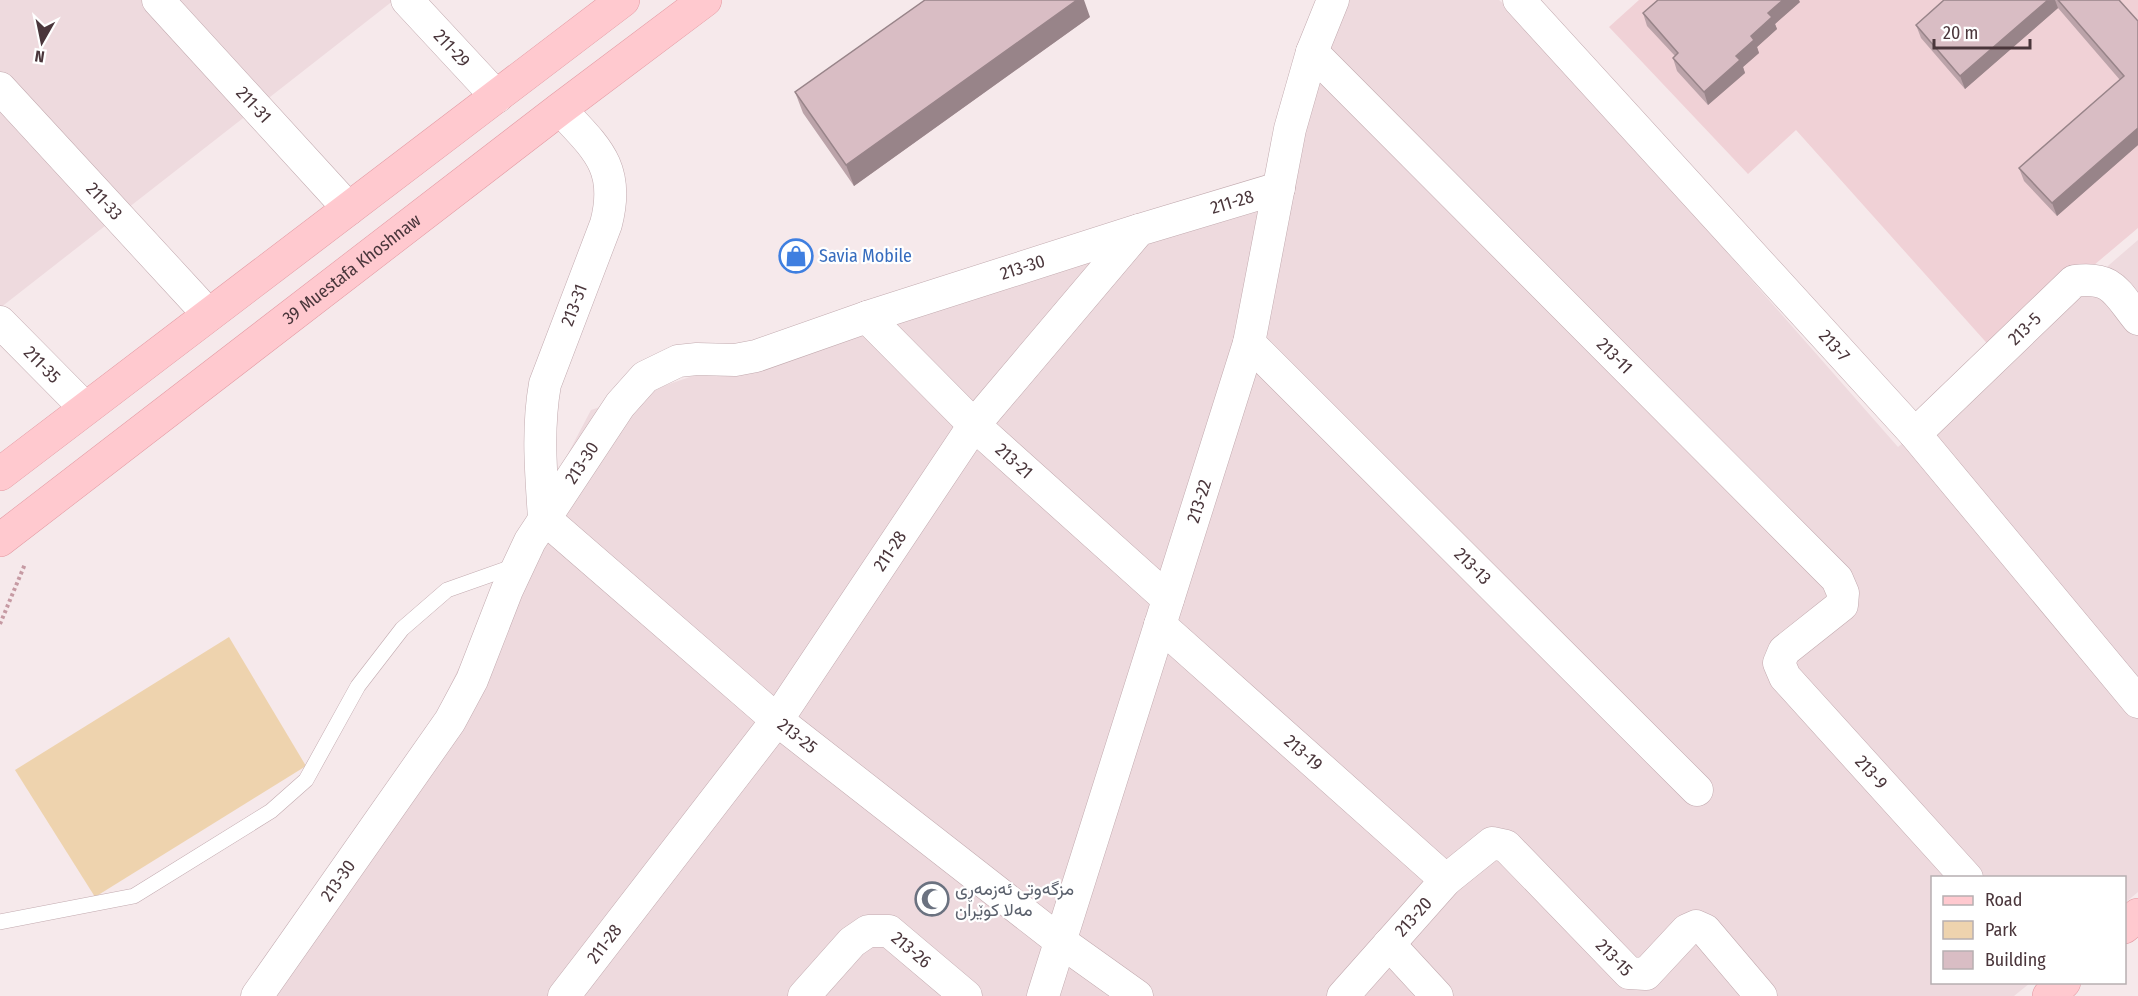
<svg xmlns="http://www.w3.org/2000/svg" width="2138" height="996" viewBox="0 0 2138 996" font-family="'Fira Sans Condensed',Vazirmatn,sans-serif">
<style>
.residential{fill:#eedade}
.education{fill:#f0d1d6}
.green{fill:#eed3ae}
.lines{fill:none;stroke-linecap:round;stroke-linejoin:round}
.lane-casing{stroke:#c2aaaf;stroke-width:16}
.street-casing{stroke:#c2aaaf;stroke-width:33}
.secondary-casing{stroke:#e39aa3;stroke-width:34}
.path{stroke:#c69aa3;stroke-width:4;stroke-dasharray:3 3;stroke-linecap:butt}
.lane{stroke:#fff;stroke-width:15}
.street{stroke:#fff;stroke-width:32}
.secondary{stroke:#ffc9cf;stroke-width:33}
.wall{fill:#bba3a9}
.shaded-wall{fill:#988489}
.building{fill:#d9bdc4;stroke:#988489;stroke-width:1.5}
.labels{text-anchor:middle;stroke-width:4.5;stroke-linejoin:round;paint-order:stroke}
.street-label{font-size:18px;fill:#4a363b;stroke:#fff}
.shop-label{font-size:18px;fill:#366cbe;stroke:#fff;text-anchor:start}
.worship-label{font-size:18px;fill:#5b616d;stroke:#fff;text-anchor:start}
</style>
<rect width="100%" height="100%" fill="#f6e9eb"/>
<path class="residential" d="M0 0H394L0 308Z
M1343 0H1499L1524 21 1898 447 2138 240V892L2125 903 2124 878H1932V982L2030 983 2014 996H245L418 750 521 543 591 410 687 378 1269 195Z"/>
<path class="education" d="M1639 0H2138V228L1993 350 1796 130 1748 174 1609 27Z"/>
<path class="green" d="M229 637 306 766 95 897 15 770Z"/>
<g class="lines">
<g class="lane-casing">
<path id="lane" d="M0 922 134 896 271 811 306 780 358 686 402 629 447 590 515 566"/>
</g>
<g class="street-casing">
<g id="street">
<path id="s1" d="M158 0 349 209"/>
<path id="s2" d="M407 0 497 97"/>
<path id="s3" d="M1519 0 1915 434 2138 702"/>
<path id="s4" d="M1312 52 1837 579 1843 593 1842 605 1784 651 1779 663 1785 677 1967 878"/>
<path id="s5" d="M0 88 209 315"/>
<path id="s6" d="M560 109C596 148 621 167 606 224L545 384C537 429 541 473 544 518L777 720 1060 941 1137 996"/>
<path id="s7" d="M867 317 974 425 1168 599"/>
<path id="s8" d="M0 322 85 408"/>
<path id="s9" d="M1249 343 1697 790"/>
<path id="s10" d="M1915 434 2074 281C2113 276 2116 292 2138 319"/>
<path id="s11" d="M1160 625 1446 880"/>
<path d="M1389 944 1437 996"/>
<path id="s12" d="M257 996 450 721 472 680 507 590 530 541 620 405 645 377 678 361 697 359 735 360 756 356 867 317 1139 230"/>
<path id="s13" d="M564 996 777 720 974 425 1139 230 1279 188"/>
<path id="s14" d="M804 996 852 942 868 931H889L966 996"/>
<path id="s15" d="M1043 996 1249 343 1290 129 1312 52 1333 0"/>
<path id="s16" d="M1343 996 1446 880 1492 843 1506 846 1629 973 1646 974 1687 930 1696 926 1705 930 1761 996"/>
</g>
</g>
<g class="secondary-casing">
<g id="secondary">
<path d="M0 474 623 0"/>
<path id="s17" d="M0 540 560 109 705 0"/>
<path d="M2124 927 2138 915"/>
<path d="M2049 996 2064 982"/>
</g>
</g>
<path class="path" d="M0 624 25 564"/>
<use href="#lane" class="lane"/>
<use href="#street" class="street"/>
<use href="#secondary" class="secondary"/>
</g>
<path class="wall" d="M1944 0H2119L2138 145 2057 216 2024 181 2019 168 2120 80 2058 8 1965 89 1921 38 1916 25Z
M1800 2 1775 24 1777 29 1757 47 1759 53 1743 67 1745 73 1708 105 1677 71 1673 58 1675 56 1647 26 1643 13Z
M1090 17 854 186 803 113 795 92Z"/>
<path class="shaded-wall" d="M1077 0H1084L1090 17 854 186 846 165Z
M1783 0H1799L1800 2 1775 24 1777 29 1757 47 1759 53 1743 67 1745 73 1708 105 1704 92 1736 56 1768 13Z
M2048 0H2055L2058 8 1965 89 1960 76Z
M2138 128V145L2057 216 2052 203Z"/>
<path class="building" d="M925 0H1077L846 165 795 92Z
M1658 0H1783L1768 13 1772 17 1751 36 1754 40 1736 56 1740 60 1704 92 1673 58 1678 53 1643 13Z
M1944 0H2048L1960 76 1916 25Z
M2058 0H2119L2138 21V128L2052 203 2019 168 2124 76Z"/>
<defs>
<g id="shop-ring" transform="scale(1.725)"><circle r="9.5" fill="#fff" stroke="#3f7fe0" stroke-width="1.5"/><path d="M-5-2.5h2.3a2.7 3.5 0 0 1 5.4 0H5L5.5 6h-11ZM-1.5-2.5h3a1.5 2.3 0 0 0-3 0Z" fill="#3f7fe0"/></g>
<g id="mosque-ring" transform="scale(1.725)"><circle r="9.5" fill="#fff" stroke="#6b7280" stroke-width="1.5"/><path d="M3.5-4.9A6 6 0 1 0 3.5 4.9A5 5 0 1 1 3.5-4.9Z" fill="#6b7280"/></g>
</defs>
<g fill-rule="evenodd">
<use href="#shop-ring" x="796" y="256"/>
<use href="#mosque-ring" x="932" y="899"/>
</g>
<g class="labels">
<g class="street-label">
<text dy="6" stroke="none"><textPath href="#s2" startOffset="66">211-29</textPath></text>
<text dy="6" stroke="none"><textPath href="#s1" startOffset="142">211-31</textPath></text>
<text dy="6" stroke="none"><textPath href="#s5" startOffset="154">211-33</textPath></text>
<text dy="6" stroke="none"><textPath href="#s13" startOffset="1056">211-28</textPath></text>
<text dy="6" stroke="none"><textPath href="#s12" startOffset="1130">213-30</textPath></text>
<text dy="6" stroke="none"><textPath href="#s17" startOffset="444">39 Muestafa Khoshnaw</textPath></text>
<text transform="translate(574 305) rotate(-69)" y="6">213-31</text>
<text dy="6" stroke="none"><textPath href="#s10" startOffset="152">213-5</textPath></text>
<text dy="6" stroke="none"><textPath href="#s3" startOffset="468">213-7</textPath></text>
<text dy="6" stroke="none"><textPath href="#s4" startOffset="429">213-11</textPath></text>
<text dy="6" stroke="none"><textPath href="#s8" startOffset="60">211-35</textPath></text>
<text dy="6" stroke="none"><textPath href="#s7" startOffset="206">213-21</textPath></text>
<text dy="6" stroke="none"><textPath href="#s12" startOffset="627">213-30</textPath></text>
<text dy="6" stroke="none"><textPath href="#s15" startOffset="519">213-22</textPath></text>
<text dy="6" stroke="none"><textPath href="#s13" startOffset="552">211-28</textPath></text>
<text dy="6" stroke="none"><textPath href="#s9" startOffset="316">213-13</textPath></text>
<text dy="6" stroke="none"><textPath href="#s6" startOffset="772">213-25</textPath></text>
<text dy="6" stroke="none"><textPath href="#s11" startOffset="192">213-19</textPath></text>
<text dy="6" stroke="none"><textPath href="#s4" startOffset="1002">213-9</textPath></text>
<text dy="6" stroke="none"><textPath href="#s12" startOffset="141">213-30</textPath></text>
<text dy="6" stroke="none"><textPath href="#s16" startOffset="106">213-20</textPath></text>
<text dy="6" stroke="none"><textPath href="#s13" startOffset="66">211-28</textPath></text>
<text dy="6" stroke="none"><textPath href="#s14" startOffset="142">213-26</textPath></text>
<text dy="6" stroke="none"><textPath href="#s16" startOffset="384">213-15</textPath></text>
</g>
<g class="shop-label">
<text x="819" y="262">Savia Mobile</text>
</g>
<g class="worship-label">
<text x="955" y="895">مزگەوتی ئەزمەڕی<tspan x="955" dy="21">مەلا کوێران</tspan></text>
</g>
</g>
<rect x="1931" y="876" width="195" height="108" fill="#ffffff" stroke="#b7afb1" stroke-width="1.5"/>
<rect x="1943" y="896" width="30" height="9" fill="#ffc9cf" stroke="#b7afb1" stroke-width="1.5"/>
<text x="1985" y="906" font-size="18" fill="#4a363b">Road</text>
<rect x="1943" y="921" width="30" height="18" fill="#eed3ae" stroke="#b7afb1" stroke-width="1.5"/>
<text x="1985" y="936" font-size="18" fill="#4a363b">Park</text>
<rect x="1943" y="951" width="30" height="18" fill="#d9bdc4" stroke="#b7afb1" stroke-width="1.5"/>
<text x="1985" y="966" font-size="18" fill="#4a363b">Building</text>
<g transform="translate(42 42) rotate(189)" stroke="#ffffff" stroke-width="4.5" paint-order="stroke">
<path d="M0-4.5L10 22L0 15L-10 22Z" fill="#4a363b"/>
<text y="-9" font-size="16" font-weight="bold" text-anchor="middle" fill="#4a363b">N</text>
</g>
<path d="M1934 39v9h96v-9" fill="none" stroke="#4a363b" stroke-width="3"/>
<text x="1943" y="39" font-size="18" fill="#4a363b" stroke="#ffffff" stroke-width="4.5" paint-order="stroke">20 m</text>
</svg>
